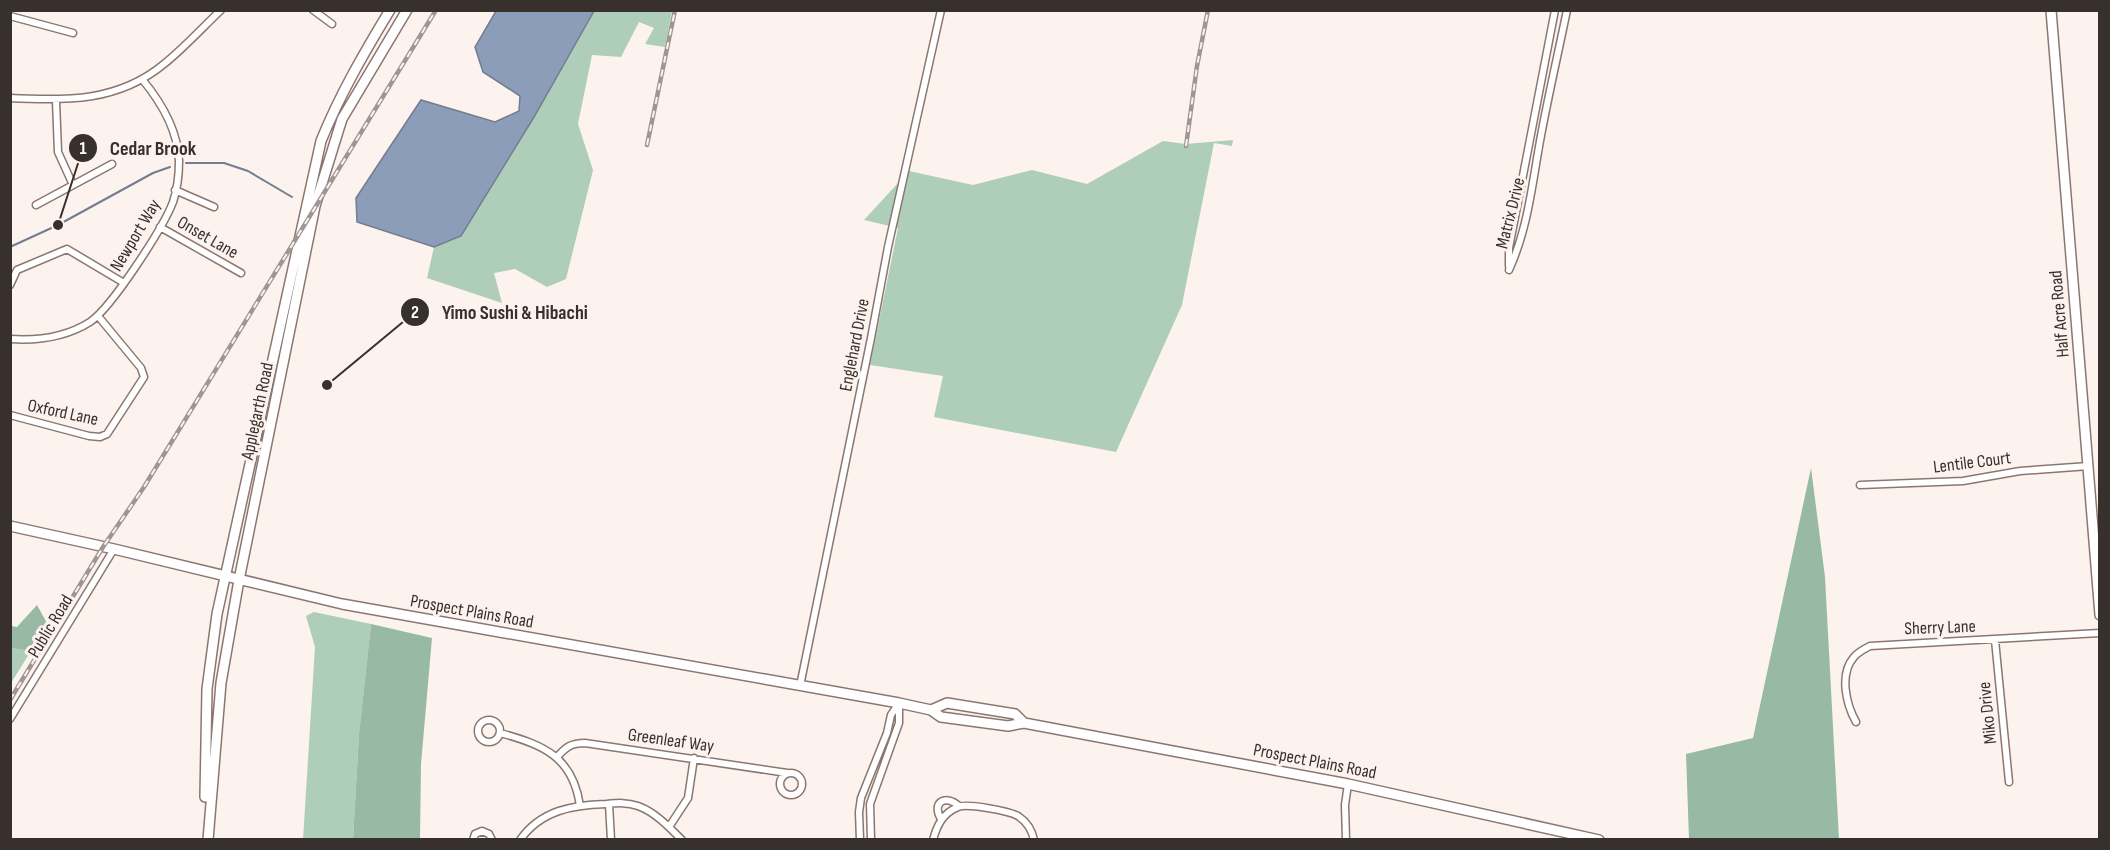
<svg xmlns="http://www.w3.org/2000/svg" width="2110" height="850" viewBox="0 0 2110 850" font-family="'Sofia Sans Condensed',sans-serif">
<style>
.green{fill:#aeceb9}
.forest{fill:#98b9a3}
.water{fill:#8c9dba;stroke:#737c90;stroke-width:1.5}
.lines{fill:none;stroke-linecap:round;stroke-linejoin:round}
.stream{stroke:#737c90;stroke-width:2}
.street-casing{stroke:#8b776f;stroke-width:9}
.secondary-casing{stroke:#8b776f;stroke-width:12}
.street{stroke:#fff;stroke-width:6}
.secondary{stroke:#fff;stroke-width:9}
.rail-casing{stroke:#9f9693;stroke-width:4.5}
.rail{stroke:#fcf3ef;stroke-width:2;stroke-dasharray:7;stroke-linecap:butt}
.labels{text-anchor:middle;stroke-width:6;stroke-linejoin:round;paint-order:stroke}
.street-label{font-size:18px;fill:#38302d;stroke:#fcf3ef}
.leader{fill:none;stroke:#38302d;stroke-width:2}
.callout-dot{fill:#38302d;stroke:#fcf3ef;stroke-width:2}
.mark-label{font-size:18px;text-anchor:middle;font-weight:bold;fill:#fff}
.callout-label{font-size:20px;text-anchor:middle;font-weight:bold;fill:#38302d;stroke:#fcf3ef;stroke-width:6;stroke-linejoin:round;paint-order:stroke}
</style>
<rect width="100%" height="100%" fill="#fcf3ef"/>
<path class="green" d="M594 11H672L665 47 645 44 654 28 639 22 621 57 592 55 578 124 593 170 566 279 547 287 515 269 494 273 502 303 427 278 434 247 461 236 534 117Z
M1233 140 1232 146 1214 143 1182 305 1116 452 934 417 943 376 870 365 898 228 864 220 909 171 973 185 1032 170 1087 184 1163 141 1186 144Z
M314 612 371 624 359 734 353 839 303 840 315 647 306 616Z
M11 648 31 651 11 683 10 648Z"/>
<path class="forest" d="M1811 468 1825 577 1839 839H1689L1686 754 1753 738Z
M37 605 48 625 31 651 11 648V626L17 627Z
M371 624 432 638 421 764 420 839H353L359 734Z"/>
<path class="water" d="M496 11H594L534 117 461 236 434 247 357 222 356 198 421 100 495 122 519 111 520 96 483 72 475 47Z"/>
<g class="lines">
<path class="stream" d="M186 163H224L248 171 292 197
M10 247 58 225 153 173 170 167"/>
<g class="street-casing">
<path id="street" d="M313 10 332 24
M10 16 73 33
M10 98C66 101 118 102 164 64 184 48 202 28 221 10
M56 101 58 152 73 185
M175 190 214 207
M36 205 112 164
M160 227 241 273
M1509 266V248L1555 10
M1509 270C1528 228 1532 185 1540 141 1548 97 1558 54 1567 10
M10 285 17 270 67 249 124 283
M10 339C38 341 66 337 90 322 112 307 163 228 173 202 177 190 179 174 179 161 178 131 161 102 142 79
M10 415 89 436 100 437 107 434 144 377 141 368 98 316
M1860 485 1963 481 2020 471 2089 466
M1995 640 2009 782
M800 686 871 338 888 247 941 10
M10 719 114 549
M478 731a11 11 0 1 1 22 0a11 11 0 1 1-22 0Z
M1856 722C1846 704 1839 674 1854 657 1858 652 1864 649 1870 646L2100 633
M500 733C544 745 573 757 580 806
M557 757C566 747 571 743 585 743L787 773
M780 784a11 11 0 1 1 22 0a11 11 0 1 1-22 0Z
M609 804 611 840
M941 819C931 802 946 794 959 806
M669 827 688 798 694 758
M473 840 475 834 482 831 489 834 492 840
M520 840C541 810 573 805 606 804 617 803 627 802 638 806 655 812 669 827 682 840
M860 840 859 812 861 798 887 733 891 715 899 703
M871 840 870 804 899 723V703
M933 840C937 825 943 813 958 807 967 803 1009 811 1018 816 1027 822 1032 830 1034 840
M1346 840 1345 805 1348 784"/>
</g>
<g class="secondary-casing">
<path id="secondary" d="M2051 10 2100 615
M10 526 114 549 342 604 899 703 931 710 941 717 1008 726 1024 723 1348 784 1599 840
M931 710 947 703 1015 714 1024 723
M205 797 207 689 217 614 321 141C340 94 364 53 390 10
M208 840 221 683 239 580 315 206 342 119 407 10"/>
</g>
<use href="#street" class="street"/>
<use href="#secondary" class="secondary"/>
<g class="rail-casing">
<path id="rail" d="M647 145 675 10
M1186 146 1197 66 1208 10
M10 700 103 547 144 487 436 10"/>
</g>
<use href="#rail" class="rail"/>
</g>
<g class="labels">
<g class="street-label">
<text transform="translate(1510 213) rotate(-76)" y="6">Matrix Drive</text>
<text transform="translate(135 235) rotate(-59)" y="6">Newport Way</text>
<text transform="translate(208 237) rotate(30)" y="6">Onset Lane</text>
<text transform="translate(2059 314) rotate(-95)" y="6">Half Acre Road</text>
<text transform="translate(854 345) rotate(-79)" y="6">Englehard Drive</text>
<text transform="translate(257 411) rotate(-78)" y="6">Applegarth Road</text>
<text transform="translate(63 412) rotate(12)" y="6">Oxford Lane</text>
<text transform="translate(1972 462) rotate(-7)" y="6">Lentile Court</text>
<text transform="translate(472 611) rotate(10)" y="6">Prospect Plains Road</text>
<text transform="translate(50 626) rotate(-59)" y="6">Public Road</text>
<text transform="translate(1940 627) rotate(-2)" y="6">Sherry Lane</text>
<text transform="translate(1987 713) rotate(-96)" y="6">Miko Drive</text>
<text transform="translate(671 740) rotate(8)" y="6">Greenleaf Way</text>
<text transform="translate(1315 761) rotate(11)" y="6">Prospect Plains Road</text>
</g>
</g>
<path class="leader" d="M58 225L83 148M327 385L415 312"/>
<g class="callout-dot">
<circle cx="58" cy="225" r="6"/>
<circle cx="327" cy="385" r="6"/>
<circle cx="83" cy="148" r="15"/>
<circle cx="415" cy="312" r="15"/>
</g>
<g class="mark-label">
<text x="83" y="154">1</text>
<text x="415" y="318">2</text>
</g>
<g class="callout-label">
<text x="153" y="155">Cedar Brook</text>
<text x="515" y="319">Yimo Sushi &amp; Hibachi</text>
</g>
<rect width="2110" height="850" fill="none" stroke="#38302d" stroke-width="24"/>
</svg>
